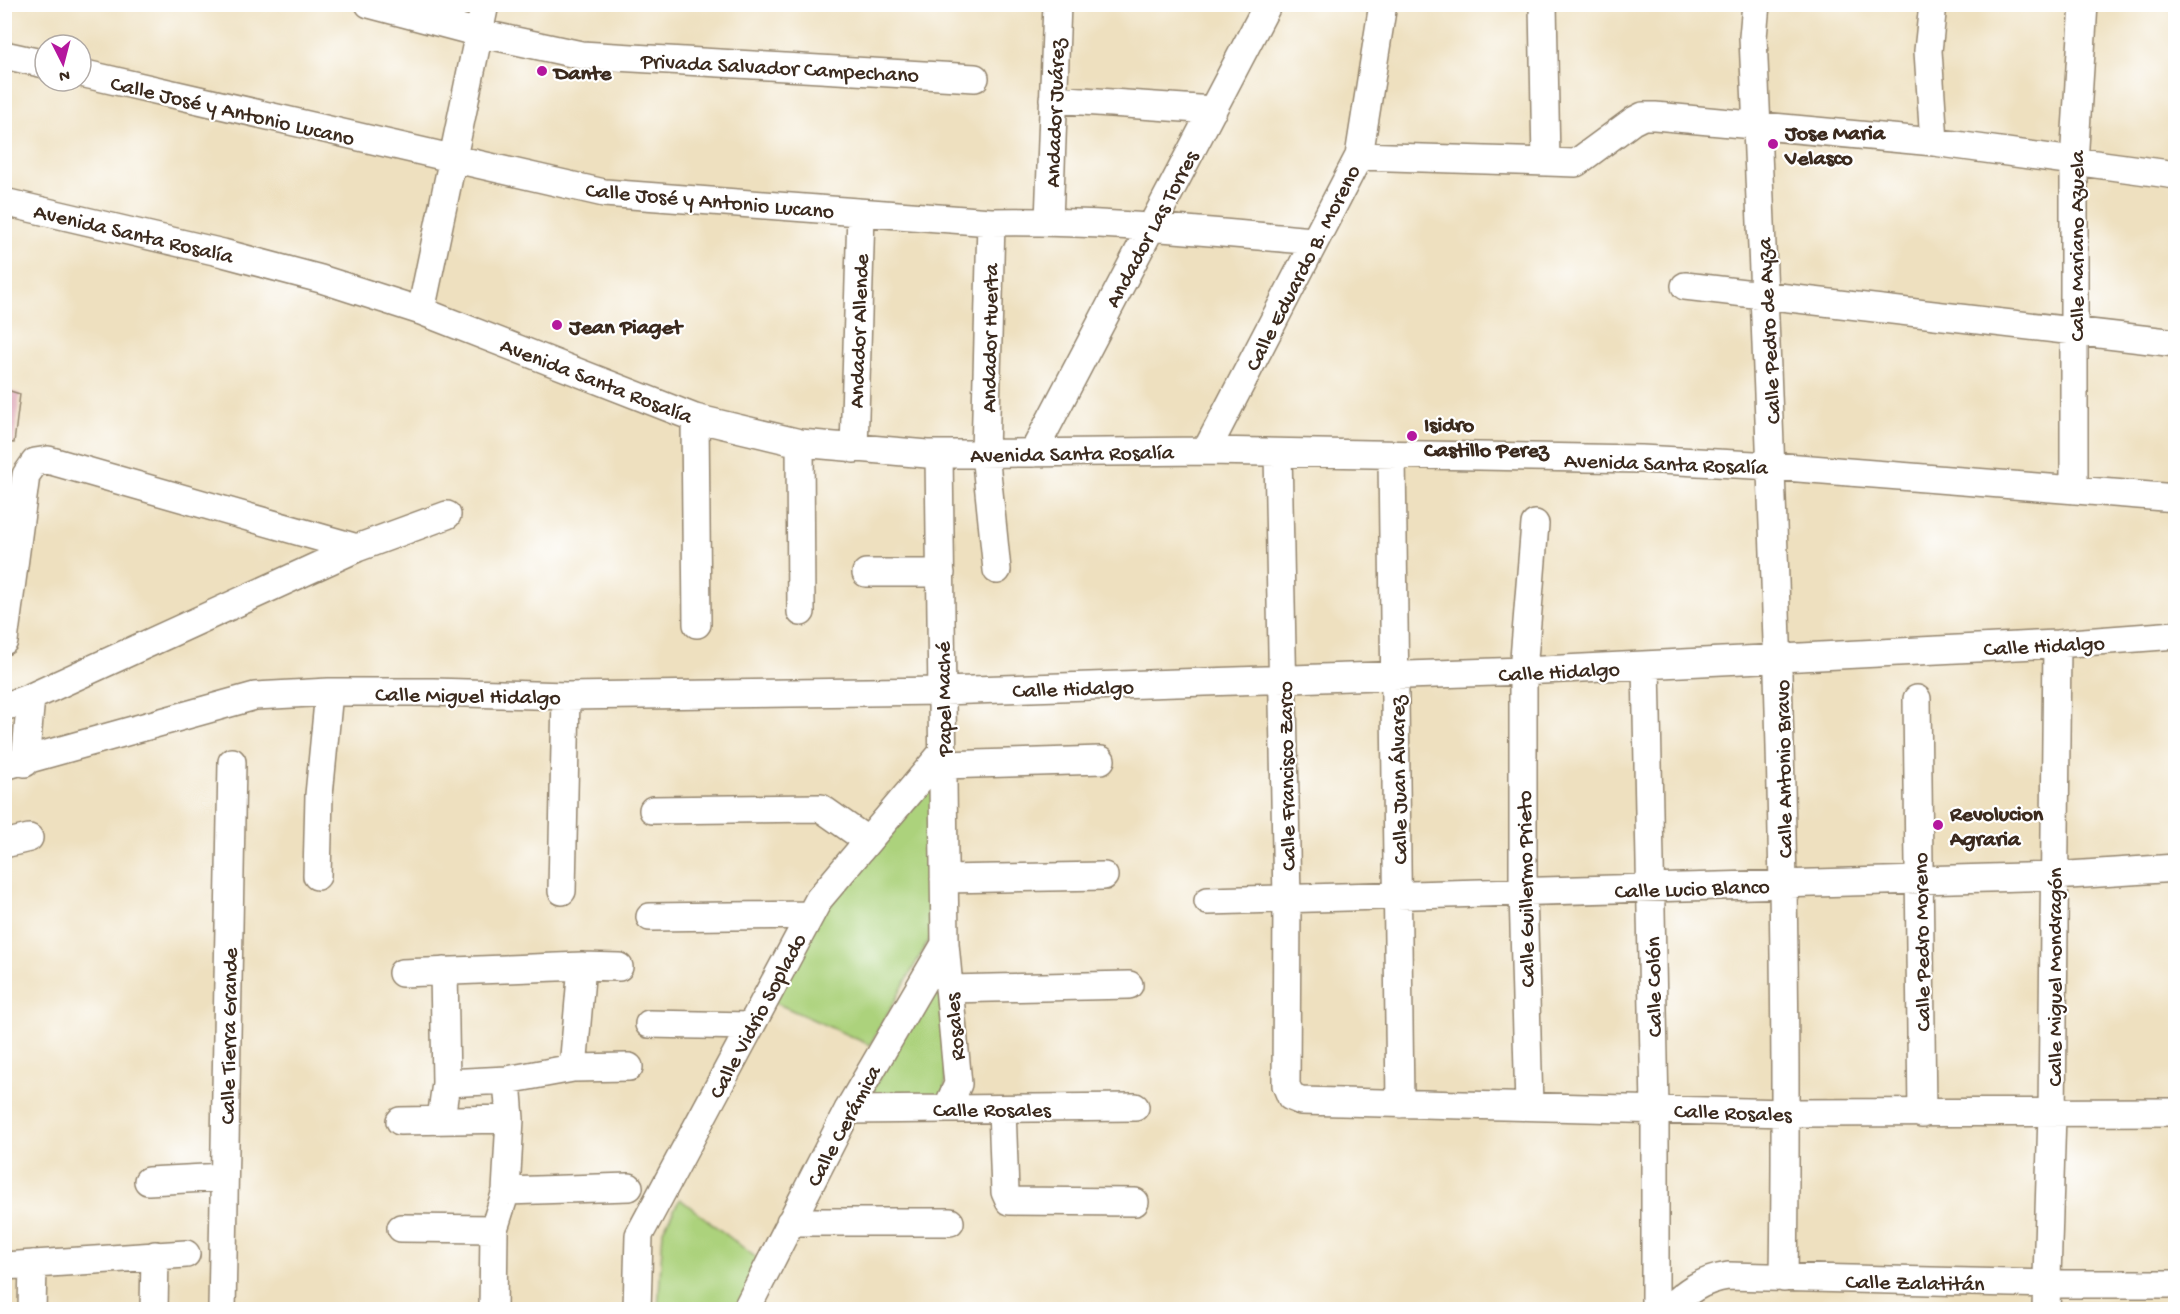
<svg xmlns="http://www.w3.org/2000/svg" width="2180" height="1314" viewBox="0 0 2180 1314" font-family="'Gochi Hand',sans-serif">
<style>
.green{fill:#acd27c;stroke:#747e4d;stroke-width:1.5}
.building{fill:#dda5b5}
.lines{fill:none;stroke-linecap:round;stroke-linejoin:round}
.minor-casing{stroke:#94856e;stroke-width:30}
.minor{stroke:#fff;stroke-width:27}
.poi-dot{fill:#b5179e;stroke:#fff;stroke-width:2}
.labels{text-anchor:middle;stroke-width:4.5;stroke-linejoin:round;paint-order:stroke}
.street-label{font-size:22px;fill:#3b2a1e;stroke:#fff}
.poi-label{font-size:22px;font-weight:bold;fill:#3b2a1e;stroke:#fff;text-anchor:start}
</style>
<rect width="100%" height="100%" fill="#fff"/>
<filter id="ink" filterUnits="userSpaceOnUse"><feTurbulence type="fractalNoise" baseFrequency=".0167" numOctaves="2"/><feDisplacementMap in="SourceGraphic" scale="12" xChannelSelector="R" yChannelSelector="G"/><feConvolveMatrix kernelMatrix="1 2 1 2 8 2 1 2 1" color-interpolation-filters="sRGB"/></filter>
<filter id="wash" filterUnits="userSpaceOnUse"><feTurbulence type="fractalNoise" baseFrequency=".008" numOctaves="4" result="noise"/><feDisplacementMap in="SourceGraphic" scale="24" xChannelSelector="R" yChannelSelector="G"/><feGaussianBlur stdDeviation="1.35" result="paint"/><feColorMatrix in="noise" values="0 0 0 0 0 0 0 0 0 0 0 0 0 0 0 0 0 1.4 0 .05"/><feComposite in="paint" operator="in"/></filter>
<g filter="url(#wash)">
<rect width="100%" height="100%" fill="#eee0bf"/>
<path class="green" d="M381 5H480L475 25Z
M935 782 939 922 870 1045 771 1001 822 910Z
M943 961 948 1003 944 1106 865 1104Z
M680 1199 763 1263 740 1309 658 1310 663 1230Z"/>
<g id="blocks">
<path class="building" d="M4 389 20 394 14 443 4 442Z"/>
</g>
</g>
<g filter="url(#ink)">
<use href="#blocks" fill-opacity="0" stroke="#94856e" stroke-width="1.5"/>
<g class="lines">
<g class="minor-casing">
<path id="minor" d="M369 4 479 33 581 55 975 78
M1543 4 1546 162
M1756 4 1753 37C1771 451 1790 864 1784 1278
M1933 4 1928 51 1934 142
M4 55 45 64
M81 73 604 193 991 222C1099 220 1207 232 1314 241
M1053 99 1213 110
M1359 156 1576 163 1633 121 1643 116H1655L1934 142 2176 175
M4 202 223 253 321 279 421 311 695 418 800 443 927 454 1206 451 1641 459 1773 466 2176 498
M1049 221 1057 4
M991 222 985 453 997 570
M1685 286 2176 343
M421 311 485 4
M695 418 697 624
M800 443 801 612
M854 449 861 213
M1206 451 1359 156 1383 4
M1033 453 1268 4
M1278 453 1287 899 1286 1085 1291 1097 1301 1101 1787 1113 2176 1112
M939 454 945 944 958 1084 947 1108
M1392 457 1400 1104
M2074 489V162L2084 4
M866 573H941
M4 641 26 475 35 462 48 460 357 548
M1646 665 1655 1108V1310
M1917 699 1922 1114
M4 707 31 697 357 548 447 515
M25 763 31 697
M943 765 1101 760
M4 766 255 696 329 692H433L566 696 942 691 1523 671 2057 644 2176 635
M653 810 821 808 868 841
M4 844 29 838
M317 876 319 795 329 692
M944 879 1104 876
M562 891 566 696
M1208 901 2054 876 2176 868
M650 917 810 915
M402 973 582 966 619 967
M949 989 1129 985
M649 1024 750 1026
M573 1068 582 966
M446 1083 507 1080 573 1068 629 1067
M1529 1106 1523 892V671L1535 524
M1002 1109 1005 1192 1009 1201 1135 1202
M848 1110 1135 1107
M441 1119 446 1083 444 971
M400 1121 510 1119
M148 1181 224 1177
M506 1191 629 1187
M790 1222H950
M401 1228 494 1229
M4 1266 186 1254
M32 1310 33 1264
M154 1310 155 1255
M222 1310 232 762
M493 1310 494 1229 506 1191 510 1119 507 1080
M637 1310 639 1235 819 899 943 752
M746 1310 848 1110 945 944
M1666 1310C1686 1292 1701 1280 1728 1276L2047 1284H2176
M2046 1310 2052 1114 2057 644"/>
</g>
<use href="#minor" class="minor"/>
</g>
</g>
<g class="poi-dot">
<circle cx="542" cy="71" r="6"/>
<circle cx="1773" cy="144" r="6"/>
<circle cx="557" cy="325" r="6"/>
<circle cx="1412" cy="436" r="6"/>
<circle cx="1938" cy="825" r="6"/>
</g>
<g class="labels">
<g class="street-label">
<text transform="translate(780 66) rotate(3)" y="8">Privada Salvador Campechano</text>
<text transform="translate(233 109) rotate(13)" y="8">Calle José y Antonio Lucano</text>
<text transform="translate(1053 113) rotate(-88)" y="8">Andador Juárez</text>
<text transform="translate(710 199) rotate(5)" y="8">Calle José y Antonio Lucano</text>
<text transform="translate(1150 228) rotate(-62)" y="8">Andador Las Torres</text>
<text transform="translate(134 232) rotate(13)" y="8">Avenida Santa Rosalía</text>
<text transform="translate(2075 246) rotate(-90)" y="8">Calle Mariano Azuela</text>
<text transform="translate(1301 267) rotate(-63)" y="8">Calle Eduardo B. Moreno</text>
<text transform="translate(857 331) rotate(-88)" y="8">Andador Allende</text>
<text transform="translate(1767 331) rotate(-93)" y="8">Calle Pedro de Ayza</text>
<text transform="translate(988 338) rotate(-89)" y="8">Andador Huerta</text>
<text transform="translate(597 379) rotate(21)" y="8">Avenida Santa Rosalía</text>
<text transform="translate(1072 452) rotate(-1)" y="8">Avenida Santa Rosalía</text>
<text transform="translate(1666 462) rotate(2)" y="8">Avenida Santa Rosalía</text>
<text transform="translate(2044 644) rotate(-3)" y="8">Calle Hidalgo</text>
<text transform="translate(1559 670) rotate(-3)" y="8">Calle Hidalgo</text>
<text transform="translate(1073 687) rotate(-2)" y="8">Calle Hidalgo</text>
<text transform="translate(468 694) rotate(1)" y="8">Calle Miguel Hidalgo</text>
<text transform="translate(942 699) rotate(-91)" y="8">Papel Maché</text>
<text transform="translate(1782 769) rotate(-91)" y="8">Calle Antonio Bravo</text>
<text transform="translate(1285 776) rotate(-91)" y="8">Calle Francisco Zarco</text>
<text transform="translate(1397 780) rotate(-91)" y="8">Calle Juan Álvarez</text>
<text transform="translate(1692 887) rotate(-2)" y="8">Calle Lucio Blanco</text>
<text transform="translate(1524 889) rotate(-91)" y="8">Calle Guillermo Prieto</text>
<text transform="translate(1920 942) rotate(-91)" y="8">Calle Pedro Moreno</text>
<text transform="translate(2053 977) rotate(-90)" y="8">Calle Miguel Mondragón</text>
<text transform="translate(1652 987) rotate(-91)" y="8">Calle Colón</text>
<text transform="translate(756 1015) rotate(-62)" y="8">Calle Vidrio Soplado</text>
<text transform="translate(953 1027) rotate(-95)" y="8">Rosales</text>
<text transform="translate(227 1036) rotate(-89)" y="8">Calle Tierra Grande</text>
<text x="992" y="1116">Calle Rosales</text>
<text transform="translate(1733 1111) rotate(2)" y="8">Calle Rosales</text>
<text transform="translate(842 1125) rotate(-62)" y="8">Calle Cerámica</text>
<text transform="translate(1915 1281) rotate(1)" y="8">Calle Zalatitán</text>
</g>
<g class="poi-label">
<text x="554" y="79">Dante</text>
<text x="1785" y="139">Jose Maria<tspan x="1785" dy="25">Velasco</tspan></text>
<text x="569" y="333">Jean Piaget</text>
<text x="1424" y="431">Isidro<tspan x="1424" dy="25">Castillo Perez</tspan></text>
<text x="1950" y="820">Revolucion<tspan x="1950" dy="25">Agraria</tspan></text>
</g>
</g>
<rect width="2180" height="1314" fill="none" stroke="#fff" stroke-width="24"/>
<g transform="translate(63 63) rotate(174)"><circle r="28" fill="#ffffff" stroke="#b1aaa5" stroke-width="1.5"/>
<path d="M0-4.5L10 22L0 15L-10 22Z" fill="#b5179e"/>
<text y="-9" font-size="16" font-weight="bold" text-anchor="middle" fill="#3b2a1e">N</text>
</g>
</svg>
